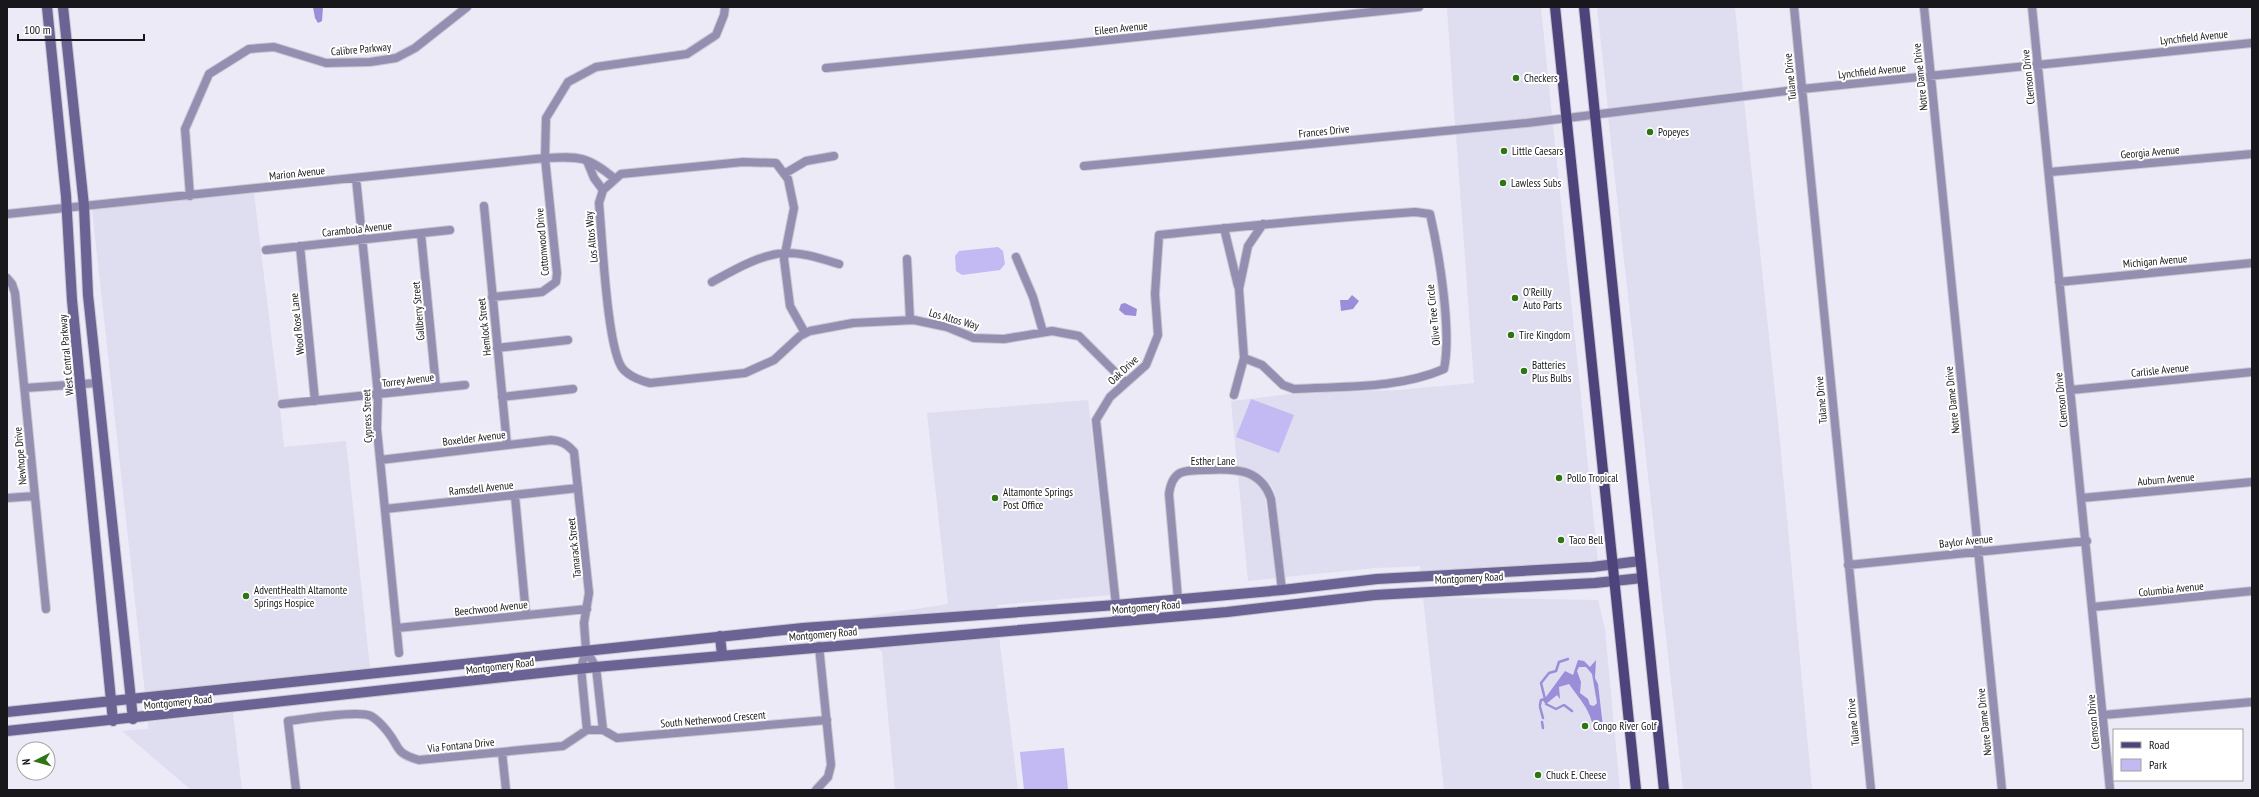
<svg xmlns="http://www.w3.org/2000/svg" width="2259" height="797" viewBox="0 0 2259 797" font-family="'PT Sans Narrow',sans-serif">
<style>
.built{fill:#dfddf0}
.green{fill:#c3baf4}
.water{fill:#9b8dd8;fill-rule:evenodd}
.lines{fill:none;stroke-linecap:round;stroke-linejoin:round}
.stream{stroke:#9b8dd8;stroke-width:2.5}
.minor-casing{stroke:#c9c8d3;stroke-width:10}
.secondary-casing{stroke:#c9c8d3;stroke-width:12}
.primary-casing{stroke:#c9c8d3;stroke-width:12}
.minor{stroke:#948fb1;stroke-width:8}
.secondary{stroke:#6b6393;stroke-width:10}
.primary{stroke:#4f437c;stroke-width:10}
.poi-dot{fill:#2f7415;stroke:#fff;stroke-width:1.5}
.labels{text-anchor:middle;stroke-width:4;stroke-linejoin:round;paint-order:stroke}
.street-label{font-size:11px;fill:#18171b;stroke:#fff}
.poi-label{font-size:11px;fill:#18171b;stroke:#fff;text-anchor:start}
</style>
<rect width="100%" height="100%" fill="#ebeaf6"/>
<path class="built" d="M1464 7H1541L1552 116 1455 125 1447 8Z
M1597 7H1735L1743 91 1608 108Z
M1744 100 1779 431 1812 790H1683L1608 116Z
M1553 125 1598 562 1421 572 1420 566 1375 568 1285 577 1276 499 1273 488 1263 476 1250 469 1237 466 1231 401 1290 394 1398 390 1474 383 1456 134Z
M254 193 279 400 278 408 280 409 284 447 346 441 370 668 145 693 92 209Z
M1088 400 1110 595 997 605V609L869 619V616L948 604 927 413Z
M1238 475 1257 483 1264 492 1276 578 1248 581Z
M1423 597 1598 600 1605 629 1620 790H1444Z
M999 636 1018 790H895L882 652 879 649H873L872 646Z
M233 713 242 790H191L122 731 148 729V722Z"/>
<path class="green" d="M998 247 1003 251 1005 264 1000 270 962 275 956 271 955 256 959 251Z
M1251 399 1294 415 1279 453 1236 437Z
M1064 748 1068 789 1024 790 1020 752Z"/>
<path class="water" d="M313 7H323L322 21 318 23 315 18Z
M1352 295 1359 301 1353 309 1341 311 1340 300H1348Z
M1125 303 1137 309 1136 316 1125 315 1119 310 1121 304Z
M1578 660 1584 661 1590 667 1596 660 1595 678 1598 684 1603 727 1600 725 1594 730C1590 709 1581 701 1569 684L1559 687 1560 699 1557 695 1546 704 1543 701 1565 671 1573 675ZM1579 667H1586L1592 674 1597 703 1594 706 1590 705 1588 699 1580 693 1581 682 1577 671Z"/>
<g class="lines">
<path class="stream" d="M1546 704 1556 709 1564 705 1572 711
M1540 705 1541 700 1545 699 1541 683 1549 673 1556 671 1559 662 1568 659
M1540 707 1543 718
M1542 722 1543 728"/>
<g class="minor-casing">
<path id="minor" d="M1794 7 1871 790
M1924 7 2002 790
M2032 7 2110 790
M826 68 1071 44 1419 7
M587 161 594 178 603 190
M1084 166 1527 123 1802 89 2252 43
M2050 172 2252 154
M784 174 806 161 834 156
M356 178 378 394 377 429 399 653
M190 196 185 129 209 74 249 49 274 47 326 63 370 62 396 58 415 48 467 7
M484 206 507 445
M7 214 545 158C579 156 588 156 615 179
M1224 228 1238 286
M421 234 436 387
M300 246 315 401
M266 250 450 230
M1016 257 1033 297 1043 332
M907 259 910 320
M7 278 12 284 15 293 46 609
M712 282C734 270 759 255 784 253 802 252 822 259 839 264
M2059 282 2252 263
M492 297 542 292 556 282 557 273 545 158 546 118 568 82 596 67 687 54 716 35 724 15 725 7
M805 333 790 306 784 259 794 208 788 179 776 163 743 162 621 174 603 190 599 203C602 234 607 351 623 369 629 376 641 381 650 383L745 373 774 360 800 336 810 331 853 323 914 320 947 327 974 338 1004 339 1052 331 1079 336 1126 383
M497 348 568 340
M25 388 97 383
M2071 390 2252 372
M1234 395 1244 358
M502 397 573 389
M282 404 465 385
M380 460 551 440C562 441 567 444 574 452L589 593 584 623 586 650 581 668 587 730
M515 496 526 615
M7 498 35 496
M2082 498 2252 482
M385 509 578 488
M1848 565 2087 541
M1178 599 1169 494C1170 486 1173 477 1180 473 1187 470 1197 470 1205 470 1233 468 1261 468 1271 499L1282 590
M2093 607 2252 591
M1116 621V605L1096 420 1110 397 1146 365 1158 335 1155 294 1159 235C1244 226 1330 218 1415 212L1430 214C1439 253 1452 331 1444 369 1398 389 1343 386 1294 389L1283 385 1262 365 1244 358 1239 289 1248 246 1263 224
M397 628 587 609
M586 650 596 667 603 730
M2103 715 2252 702
M502 752 506 790
M296 790 288 721C304 719 359 710 371 716 376 719 383 726 387 731 401 748 394 753 419 760L563 746 587 730H603L617 738 827 720
M816 790 828 777 831 765 819 646"/>
</g>
<g class="secondary-casing">
<path id="secondary" d="M47 7 66 196 72 300 113 721
M63 7 84 206 88 295 133 719
M720 636 722 655
M7 712 803 628 1116 605 1282 590 1377 579 1592 567 1640 561
M7 731 596 667 1227 612 1375 595 1595 583 1642 578"/>
</g>
<g class="primary-casing">
<path id="primary" d="M1555 7 1636 790
M1584 7 1664 790"/>
</g>
<use href="#minor" class="minor"/>
<use href="#secondary" class="secondary"/>
<use href="#primary" class="primary"/>
</g>
<g class="poi-dot">
<circle cx="1516" cy="78" r="4"/>
<circle cx="1650" cy="132" r="4"/>
<circle cx="1504" cy="151" r="4"/>
<circle cx="1503" cy="183" r="4"/>
<circle cx="1515" cy="298" r="4"/>
<circle cx="1511" cy="335" r="4"/>
<circle cx="1524" cy="371" r="4"/>
<circle cx="1559" cy="478" r="4"/>
<circle cx="995" cy="498" r="4"/>
<circle cx="1561" cy="540" r="4"/>
<circle cx="246" cy="596" r="4"/>
<circle cx="1585" cy="726" r="4"/>
<circle cx="1538" cy="775" r="4"/>
</g>
<g class="labels">
<g class="street-label">
<text transform="translate(1121 28) rotate(-6)" y="4">Eileen Avenue</text>
<text transform="translate(2194 37) rotate(-6)" y="4">Lynchfield Avenue</text>
<text transform="translate(361 49) rotate(-5)" y="4">Calibre Parkway</text>
<text transform="translate(1872 71) rotate(-6)" y="4">Lynchfield Avenue</text>
<text transform="translate(1790 77) rotate(-96)" y="4">Tulane Drive</text>
<text transform="translate(1920 77) rotate(-96)" y="4">Notre Dame Drive</text>
<text transform="translate(2028 77) rotate(-96)" y="4">Clemson Drive</text>
<text transform="translate(1324 131) rotate(-6)" y="4">Frances Drive</text>
<text transform="translate(2150 152) rotate(-5)" y="4">Georgia Avenue</text>
<text transform="translate(297 173) rotate(-6)" y="4">Marion Avenue</text>
<text transform="translate(357 229) rotate(-6)" y="4">Carambola Avenue</text>
<text transform="translate(591 237) rotate(-96)" y="4">Los Altos Way</text>
<text transform="translate(542 242) rotate(-95)" y="4">Cottonwood Drive</text>
<text transform="translate(2155 261) rotate(-5)" y="4">Michigan Avenue</text>
<text transform="translate(418 311) rotate(-95)" y="4">Gallberry Street</text>
<text transform="translate(1433 315) rotate(-96)" y="4">Olive Tree Circle</text>
<text transform="translate(954 319) rotate(16)" y="4">Los Altos Way</text>
<text transform="translate(297 324) rotate(-96)" y="4">Wood Rose Lane</text>
<text transform="translate(484 327) rotate(-96)" y="4">Hemlock Street</text>
<text transform="translate(66 355) rotate(-95)" y="4">West Central Parkway</text>
<text transform="translate(1123 370) rotate(-43)" y="4">Oak Drive</text>
<text transform="translate(2160 370) rotate(-6)" y="4">Carlisle Avenue</text>
<text transform="translate(408 380) rotate(-7)" y="4">Torrey Avenue</text>
<text transform="translate(1821 400) rotate(-95)" y="4">Tulane Drive</text>
<text transform="translate(1952 400) rotate(-96)" y="4">Notre Dame Drive</text>
<text transform="translate(2061 400) rotate(-96)" y="4">Clemson Drive</text>
<text transform="translate(367 416) rotate(-92)" y="4">Cypress Street</text>
<text transform="translate(474 438) rotate(-7)" y="4">Boxelder Avenue</text>
<text transform="translate(20 456) rotate(-95)" y="4">Newhope Drive</text>
<text x="1213" y="465">Esther Lane</text>
<text transform="translate(2166 479) rotate(-5)" y="4">Auburn Avenue</text>
<text transform="translate(481 488) rotate(-6)" y="4">Ramsdell Avenue</text>
<text transform="translate(1966 541) rotate(-6)" y="4">Baylor Avenue</text>
<text transform="translate(574 548) rotate(-96)" y="4">Tamarack Street</text>
<text transform="translate(1469 578) rotate(-3)" y="4">Montgomery Road</text>
<text transform="translate(2171 589) rotate(-6)" y="4">Columbia Avenue</text>
<text transform="translate(1146 607) rotate(-5)" y="4">Montgomery Road</text>
<text transform="translate(491 608) rotate(-6)" y="4">Beechwood Avenue</text>
<text transform="translate(823 634) rotate(-5)" y="4">Montgomery Road</text>
<text transform="translate(500 666) rotate(-7)" y="4">Montgomery Road</text>
<text transform="translate(178 702) rotate(-6)" y="4">Montgomery Road</text>
<text transform="translate(713 719) rotate(-5)" y="4">South Netherwood Crescent</text>
<text transform="translate(1853 722) rotate(-96)" y="4">Tulane Drive</text>
<text transform="translate(1984 722) rotate(-96)" y="4">Notre Dame Drive</text>
<text transform="translate(2093 722) rotate(-95)" y="4">Clemson Drive</text>
<text transform="translate(461 745) rotate(-6)" y="4">Via Fontana Drive</text>
</g>
<g class="poi-label">
<text x="1524" y="82">Checkers</text>
<text x="1658" y="136">Popeyes</text>
<text x="1512" y="155">Little Caesars</text>
<text x="1511" y="187">Lawless Subs</text>
<text x="1523" y="296">O'Reilly<tspan x="1523" dy="13">Auto Parts</tspan></text>
<text x="1519" y="339">Tire Kingdom</text>
<text x="1532" y="369">Batteries<tspan x="1532" dy="13">Plus Bulbs</tspan></text>
<text x="1567" y="482">Pollo Tropical</text>
<text x="1003" y="496">Altamonte Springs<tspan x="1003" dy="13">Post Office</tspan></text>
<text x="1569" y="544">Taco Bell</text>
<text x="254" y="594">AdventHealth Altamonte<tspan x="254" dy="13">Springs Hospice</tspan></text>
<text x="1593" y="730">Congo River Golf</text>
<text x="1546" y="779">Chuck E. Cheese</text>
</g>
</g>
<rect width="2259" height="797" fill="none" stroke="#18171b" stroke-width="16"/>
<rect x="2113" y="729" width="130" height="52" fill="#ffffff" stroke="#a3a2a4"/>
<rect x="2121" y="742" width="20" height="6" fill="#4f437c" stroke="#a3a2a4"/>
<text x="2149" y="749" font-size="12" fill="#18171b">Road</text>
<rect x="2121" y="759" width="20" height="12" fill="#c3baf4" stroke="#a3a2a4"/>
<text x="2149" y="769" font-size="12" fill="#18171b">Park</text>
<g transform="translate(36 761) rotate(264)"><circle r="19" fill="#ffffff" stroke="#a3a2a4"/>
<path d="M0-3L7 15L0 10L-7 15Z" fill="#2f7415"/>
<text y="-6" font-size="11" font-weight="bold" text-anchor="middle" fill="#18171b">N</text>
</g>
<path d="M18 34v6h126v-6" fill="none" stroke="#18171b" stroke-width="2"/>
<text x="24" y="34" font-size="12" fill="#18171b" stroke="#ffffff" stroke-width="3" paint-order="stroke">100 m</text>
</svg>
